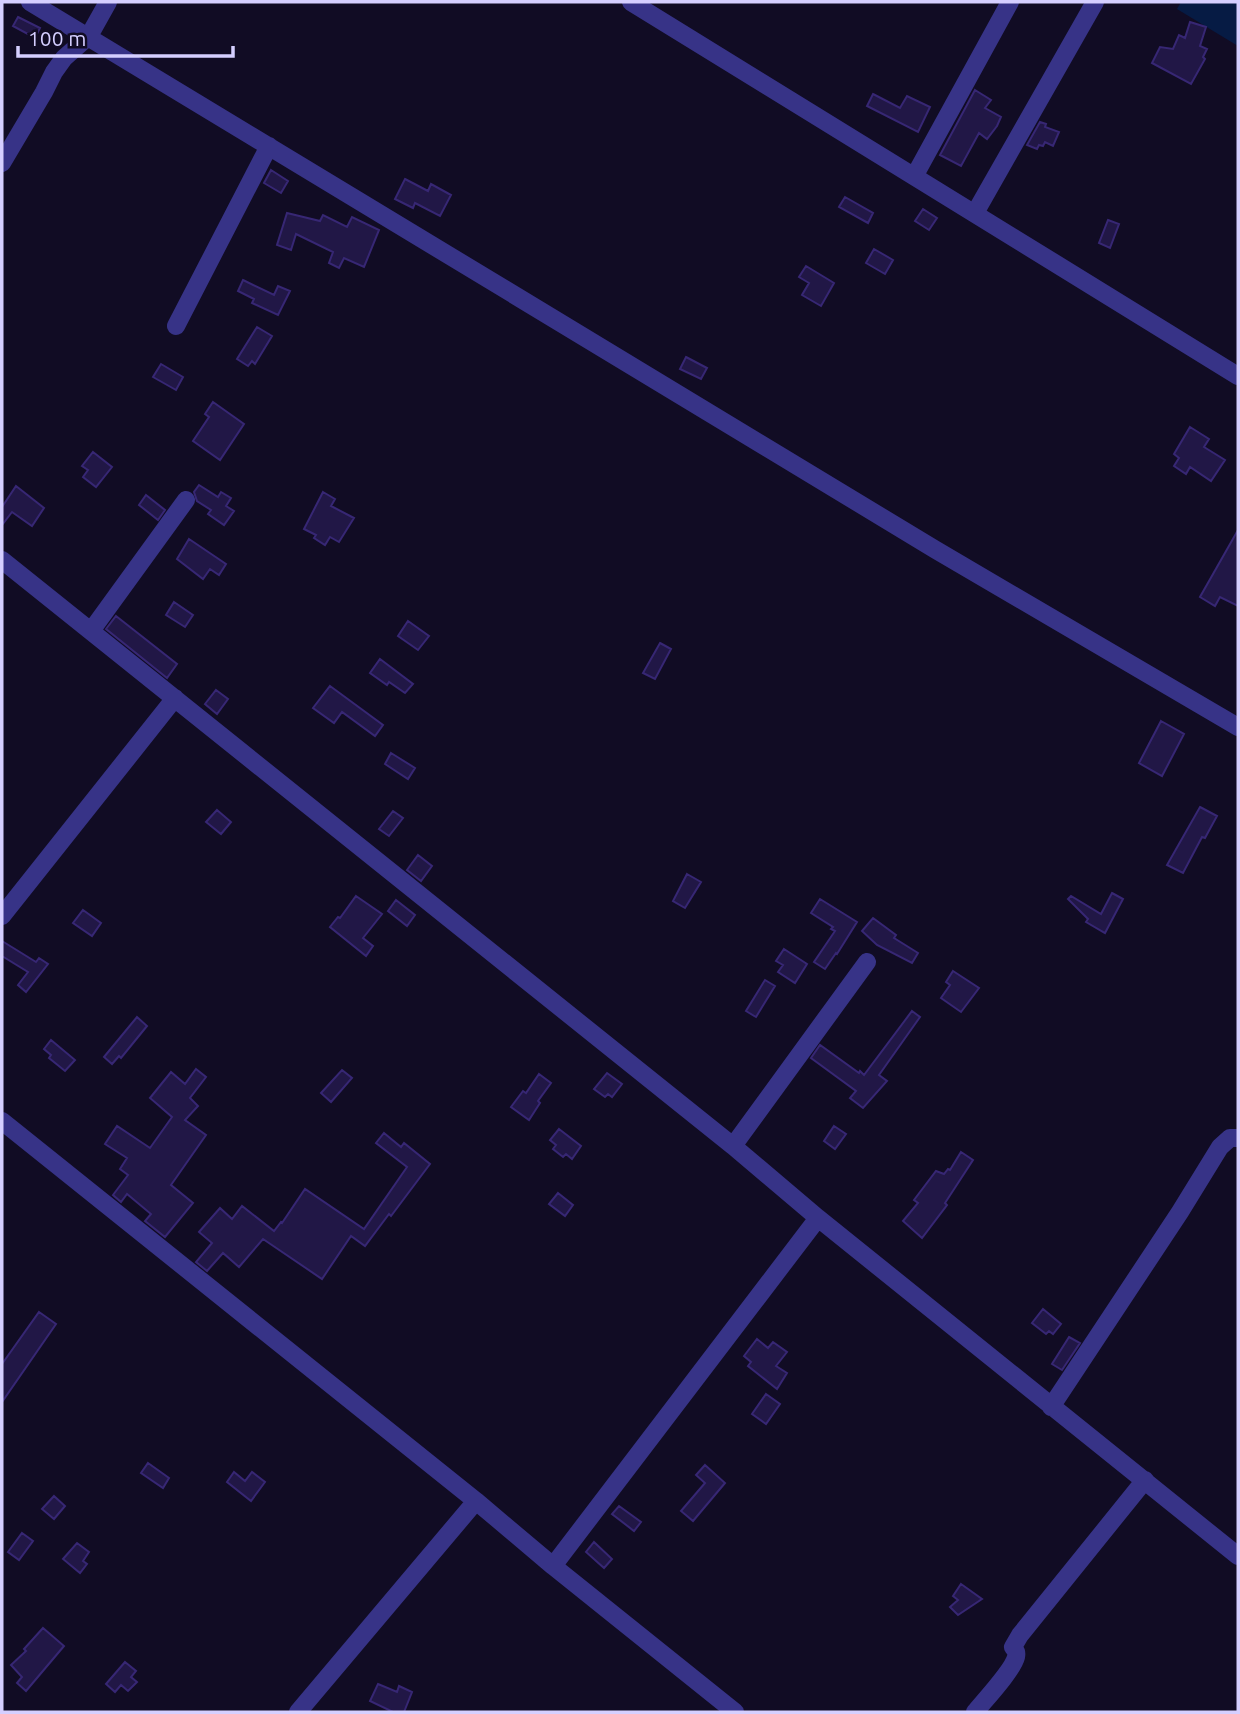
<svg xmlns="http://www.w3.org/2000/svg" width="1240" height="1714" viewBox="0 0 1240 1714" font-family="Ubuntu,sans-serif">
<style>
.water{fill:#061b44}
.building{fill:#211746;stroke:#372774;stroke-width:2}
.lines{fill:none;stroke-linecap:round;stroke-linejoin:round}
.minor{stroke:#373387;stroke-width:18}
</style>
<rect width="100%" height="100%" fill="#110c24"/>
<path class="water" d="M1181 2H1238V46L1177 9Z"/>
<path class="building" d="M18 17 40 28 35 38 13 26Z
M1190 22 1206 27 1200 46 1207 49 1203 57 1205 59 1191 84 1152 63 1160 47 1173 49 1179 35 1185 38Z
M975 90 991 100 985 108 1001 117 997 126 987 139 979 133 961 166 940 155Z
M873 94 900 108 907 96 930 107 918 132 867 106Z
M1040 122 1046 124 1045 127 1059 132 1053 146 1045 142 1043 146 1039 145 1037 149 1027 145Z
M271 170 288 181 281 193 264 183Z
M405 179 428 191 431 184 451 195 440 216 415 203 413 208 395 199Z
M845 197 873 213 868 223 839 207Z
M923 209 937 218 929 230 915 221Z
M287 213 320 221 323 215 347 227 352 217 379 230 364 267 344 258 339 268 329 263 333 252 296 234 291 250 277 245Z
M1108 220 1119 224 1110 248 1099 243Z
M874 249 893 260 885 274 866 263Z
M806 266 834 283 821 306 802 295 809 283 799 277Z
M243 280 274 295 278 286 290 291 278 315 252 303 254 299 238 291Z
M257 327 272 336 255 364 252 361 248 366 237 359Z
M686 357 707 368 701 379 680 369Z
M161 364 183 377 176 390 153 377Z
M213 402 244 424 220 460 193 441 209 417 205 414Z
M1190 427 1209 439 1204 447 1225 460 1211 481 1190 467 1186 474 1174 466 1179 458 1174 454Z
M93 452 112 467 96 487 83 477 88 470 82 466Z
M199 485 218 497 221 492 231 498 226 506 234 511 224 525 208 514 211 510 197 501 194 492Z
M16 486 44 508 32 526 12 512 2 525V507Z
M323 492 335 499 331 506 354 518 339 542 330 537 325 545 314 538 316 535 304 529Z
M146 495 165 510 158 520 139 505Z
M1238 530V606L1220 597 1215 606 1200 597Z
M189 539 226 564 219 575 210 569 203 579 177 559Z
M174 602 193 615 185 627 166 615Z
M116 616 177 664 167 678 106 629Z
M408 621 429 636 418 650 398 636Z
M660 643 671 649 655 679 643 673Z
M380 659 413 684 405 693 389 682 387 685 370 673Z
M330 686 383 725 375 736 342 712 334 723 313 708Z
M216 690 228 699 217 714 205 704Z
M1161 721 1184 734 1162 776 1139 763Z
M391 753 415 768 408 779 385 764Z
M1200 807 1217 816 1205 838 1202 837 1183 873 1167 865Z
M217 810 231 822 221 834 206 822Z
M393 811 403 818 389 836 379 829Z
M418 855 432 866 421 881 407 870Z
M687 874 701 882 685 908 673 901Z
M1112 893 1123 899 1105 933 1086 922 1088 919 1068 899 1071 896 1101 914Z
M356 896 382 914 363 938 373 946 366 956 330 927 338 917 340 918Z
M820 899 857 922 837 954 836 953 825 969 814 962 835 931 831 929 833 927 811 913Z
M396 900 415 915 407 926 388 911Z
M83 910 101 923 92 936 73 923Z
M873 918 896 935 894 938 918 953 912 963 877 945 862 931Z
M2 941 36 962 39 958 48 964 26 992 18 985 28 972 2 956Z
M784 949 807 964 795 983 778 972 783 965 776 961Z
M953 971 979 988 961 1012 941 998 950 985 946 982Z
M765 980 775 986 756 1017 746 1011Z
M912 1011 920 1017 879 1075 887 1081 863 1108 850 1098 856 1091 811 1058 820 1045 859 1073 860 1071 864 1075Z
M137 1017 147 1026 121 1058 119 1056 112 1064 104 1057Z
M51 1040 75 1060 65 1071 49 1058 51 1055 44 1049Z
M196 1069 206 1077 190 1098 198 1106 185 1120 206 1135 171 1185 193 1203 165 1237 145 1221 151 1214 127 1194 121 1202 113 1195 128 1175 120 1169 127 1158 105 1144 117 1126 150 1148 172 1117 150 1098 171 1072 185 1084Z
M342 1070 352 1078 331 1102 321 1093Z
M607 1073 622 1084 612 1097 608 1094 605 1097 594 1089Z
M539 1074 551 1083 538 1101 540 1103 529 1120 511 1107 523 1091 526 1093Z
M834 1126 846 1134 835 1149 824 1141Z
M559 1129 581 1146 572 1159 566 1154 563 1157 553 1149 556 1145 550 1140Z
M384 1133 401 1147 404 1143 430 1164 391 1216 389 1214 365 1246 351 1236 322 1279 263 1239 239 1267 223 1253 207 1271 196 1262 212 1243 199 1232 220 1208 232 1219 242 1206 274 1231 281 1222 282 1223 305 1189 364 1229 407 1167 376 1143Z
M961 1152 973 1160 945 1203 947 1205 922 1238 903 1221 918 1203 914 1200 936 1171 944 1174 948 1169 950 1170Z
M558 1193 573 1205 565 1216 549 1204Z
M1043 1309 1061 1324 1053 1334 1049 1331 1046 1334 1032 1323Z
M39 1312 56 1324 2 1402V1364Z
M1069 1337 1080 1343 1062 1370 1052 1364Z
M757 1339 768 1348 773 1342 787 1352 776 1366 787 1373 777 1389 748 1366 751 1362 744 1356Z
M766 1394 780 1404 766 1424 752 1414Z
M148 1463 169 1478 163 1488 141 1473Z
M705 1465 725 1483 693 1521 681 1511 705 1483 696 1475Z
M234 1472 245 1481 252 1472 265 1482 251 1501 227 1482Z
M54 1496 65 1506 54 1519 42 1509Z
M619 1506 641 1522 634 1531 612 1514Z
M22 1533 33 1541 19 1560 8 1552Z
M594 1542 612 1559 604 1568 586 1552Z
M77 1543 89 1552 83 1561 87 1564 80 1573 63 1559Z
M961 1584 982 1599 958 1615 950 1607 958 1600 953 1596Z
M43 1628 64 1646 26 1691 17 1683 22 1677 11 1665 26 1651 24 1649Z
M125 1662 136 1671 131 1677 137 1682 128 1691 121 1685 115 1692 106 1684Z
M378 1684 397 1692 399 1686 412 1692 404 1712H393L370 1701Z"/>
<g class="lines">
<path class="minor" d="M30 2 936 550 1238 727
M631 2 1238 376
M2 163 44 92 54 72 64 58 89 36 108 2
M915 175 1010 2
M975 213 1095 2
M176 326 269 146
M2 560 733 1146 818 1218 1238 1556
M91 631 186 500
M2 916 175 698
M2 1121 476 1501 553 1566 735 1712
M733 1146 867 962
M1051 1407 1180 1212 1220 1147 1230 1138H1238
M553 1566 818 1218
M298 1712 476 1501
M975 1712C984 1701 1013 1670 1016 1657 1017 1652 1016 1651 1013 1647L1020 1635 1145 1480"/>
</g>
<rect width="1240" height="1714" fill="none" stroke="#d5cfff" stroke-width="7"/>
<path d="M18 46v10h215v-10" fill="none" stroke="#d5cfff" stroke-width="3.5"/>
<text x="28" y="46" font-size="21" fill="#d5cfff" stroke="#110c24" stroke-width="5" paint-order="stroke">100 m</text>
</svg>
